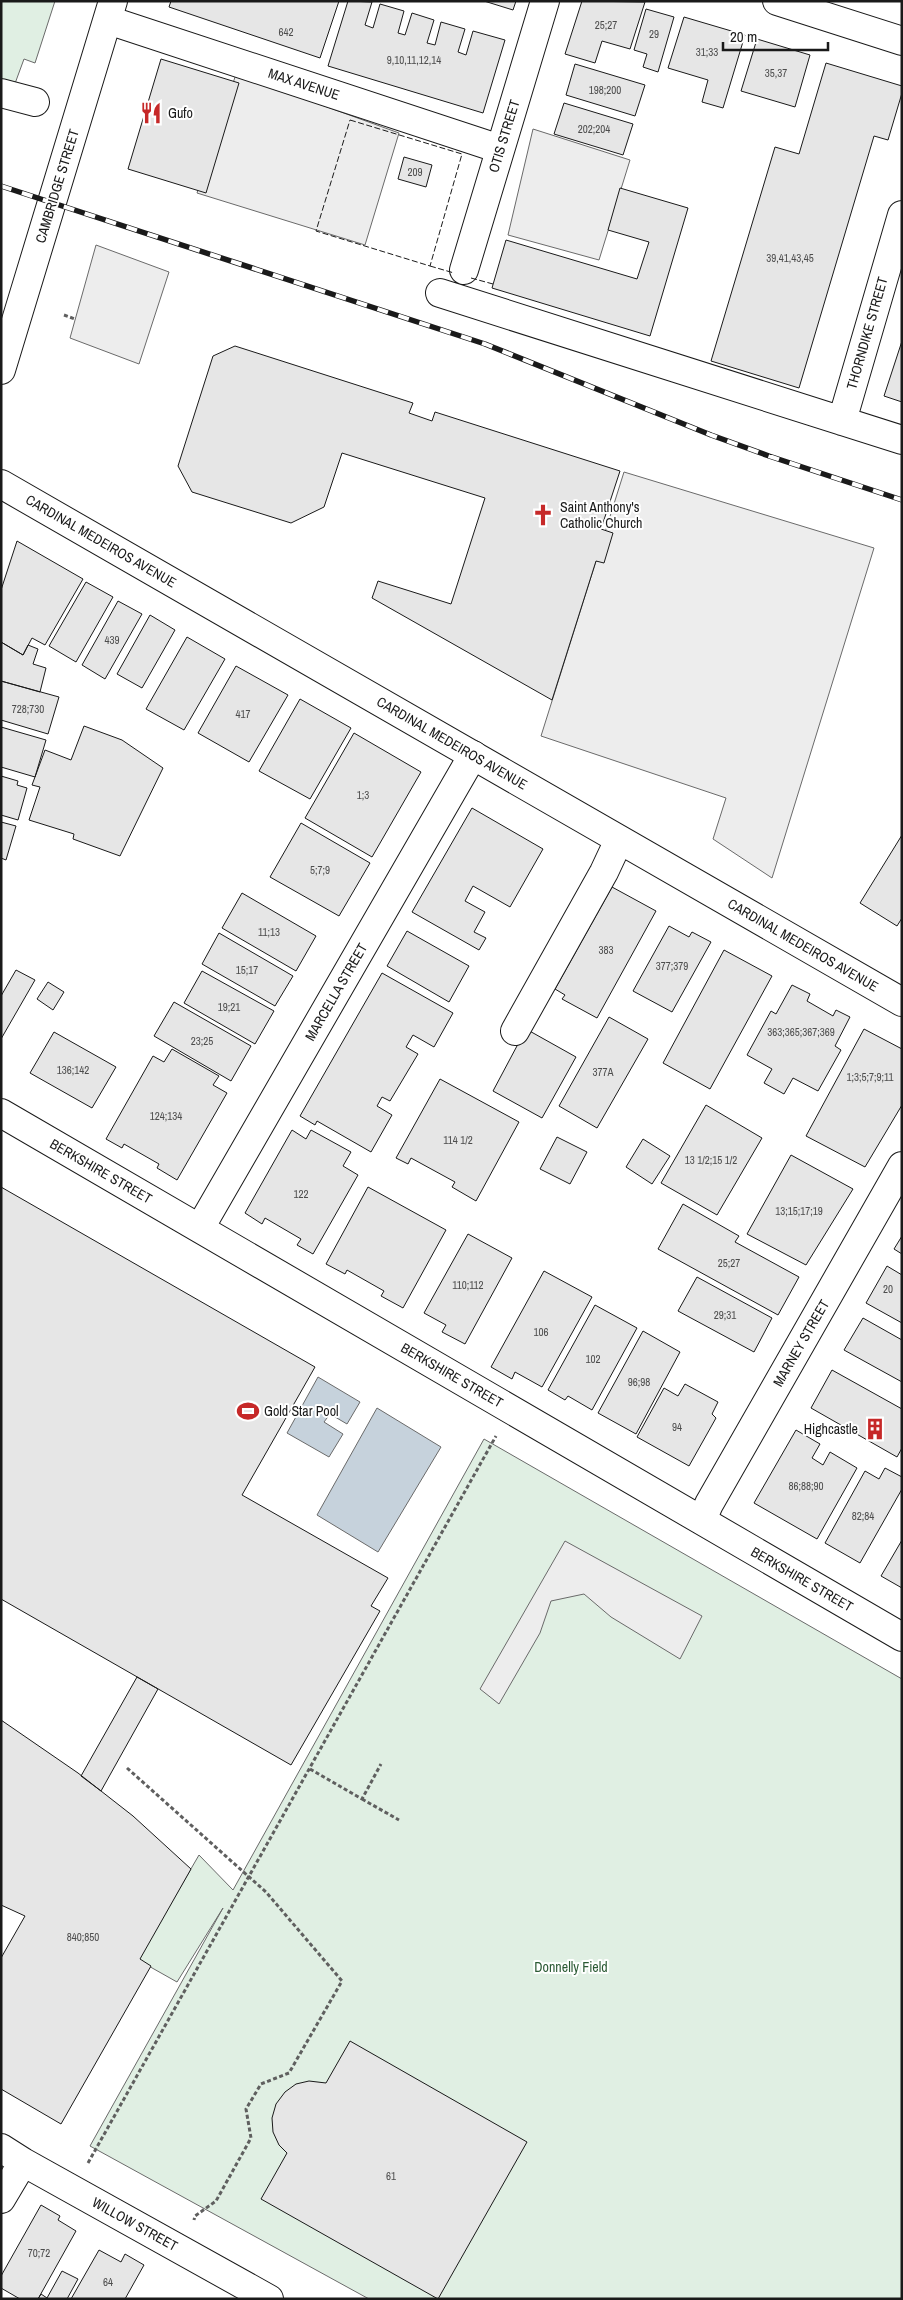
<svg xmlns="http://www.w3.org/2000/svg" width="903" height="2300" viewBox="0 0 903 2300" font-family="'Archivo Narrow',sans-serif">
<style>
.green{fill:#e0efe3;stroke:#6a6a6a}
.parking{fill:#ededed;stroke:#6a6a6a}
.water{fill:#c6d2dc;stroke:#6a6a6a}
.building{fill:#e6e6e6;stroke:#1a1a1a}
.lines{fill:none;stroke-linecap:round;stroke-linejoin:round}
.minor-casing{stroke:#1a1a1a;stroke-width:30}
.major-casing{stroke:#1a1a1a;stroke-width:30}
.path{stroke:#5f5f5f;stroke-width:3;stroke-dasharray:4 2.5;stroke-linecap:butt}
.minor{stroke:#fff;stroke-width:28}
.major{stroke:#fff;stroke-width:28}
.rail-casing{stroke:#1a1a1a;stroke-width:5.5}
.rail{stroke:#fff;stroke-width:4;stroke-dasharray:11;stroke-linecap:butt}
.fence{stroke:#1a1a1a;stroke-width:1;stroke-dasharray:6 2.5;stroke-linecap:butt}
.labels{text-anchor:middle;stroke-width:4;stroke-linejoin:round;paint-order:stroke}
.number-label{font-size:11px;fill:#4d4d4d}
.street-label{font-size:14px;fill:#1a1a1a;stroke:#fff}
.poi-label{font-size:14px;fill:#1a1a1a;stroke:#fff;text-anchor:start}
.park-label{font-size:14px;fill:#2b5a34;stroke:#fff}
</style>
<rect width="100%" height="100%" fill="#fff"/>
<path class="green" d="M1 1H55L35 63 24 59 13 89 1 85Z
M484 1439 902 1679V2299H369L90 2146 223 1908 177 1982 138 1960 199 1855 233 1890Z"/>
<path class="parking" d="M236 74 399 133 365 245 197 193Z
M533 129 630 160 599 260 508 235Z
M96 245 169 272 139 364 70 338Z
M624 472 874 548 772 878 713 839 726 798 541 736Z
M565 1541 702 1616 680 1659 611 1617 584 1594 551 1601 540 1633 499 1704 480 1689Z"/>
<path class="water" d="M318 1377 360 1402 347 1424 330 1414 324 1422 343 1434 329 1457 287 1433Z
M377 1408 441 1447 378 1552 317 1515Z"/>
<path class="building" d="M171 1H339L320 58 169 7Z
M348 1 372 2 365 25 373 28 380 4 404 11 398 33 405 35 412 13 434 20 427 43 435 45 441 22 465 29 458 52 466 55 473 31 505 40 483 113 328 66Z
M484 1H516L513 10Z
M582 1 645 2 630 49 602 41 595 63 565 54Z
M646 9 674 17 658 72 643 67 647 54 634 50Z
M684 17 745 35 723 108 702 102 708 80 668 68Z
M757 39 810 55 795 107 741 91Z
M161 59 239 83 206 193 128 169Z
M826 63 902 86V93L888 140 874 136 799 388 711 361 775 147 799 154Z
M575 64 645 85 635 116 566 95Z
M564 103 633 124 623 155 554 134Z
M404 157 432 165 426 187 398 179Z
M620 188 688 208 650 336 492 288 506 240 637 279 649 242 608 230Z
M902 341V402L884 396Z
M235 346 413 403 409 413 432 421 435 412 620 471 601 529 613 533 604 563 596 561 552 700 372 598 378 581 451 604 485 498 342 453 324 507 291 523 192 492 178 466 213 356Z
M17 541 83 579 45 645 32 638 23 655 1 642V590Z
M86 582 113 597 76 662 49 646Z
M118 601 142 614 105 679 82 665Z
M150 615 175 630 142 688 117 674Z
M187 637 225 659 184 730 146 709Z
M1 642 23 655 28 645 38 649 33 664 46 668 40 692 1 681Z
M236 666 288 695 249 762 198 733Z
M1 681 59 697 48 734 1 720Z
M300 699 351 728 310 799 259 771Z
M84 726 122 740 163 768 120 856 73 839 74 834 29 820 40 787 32 785 45 750 71 760Z
M1 727 46 740 35 777 1 767Z
M354 733 421 772 372 857 305 818Z
M1 776 18 781 17 785 27 788 18 820 1 815Z
M472 808 543 849 510 907 473 886 465 901 485 912 474 932 486 938 479 950 412 912Z
M1 822 16 826 6 860 1 858Z
M301 823 370 863 339 916 270 877Z
M902 835V918L897 926 860 903Z
M612 887 656 911 597 1018 562 999 565 995 555 989Z
M242 893 316 936 296 971 222 928Z
M669 926 689 937 692 932 711 942 672 1012 633 991Z
M407 931 469 966 449 1002 387 966Z
M219 933 293 976 275 1006 202 964Z
M724 950 772 976 710 1089 663 1063Z
M16 970 35 980 1 1039V996Z
M202 971 274 1011 255 1044 184 1003Z
M382 973 453 1013 434 1047 413 1035 406 1047 418 1054 390 1101 382 1097 377 1106 392 1115 371 1152 317 1121 315 1125 300 1116Z
M48 982 64 992 53 1010 37 999Z
M792 985 810 994 807 1001 833 1016 836 1010 850 1017 835 1046 841 1050 818 1091 793 1078 784 1094 764 1083 772 1069 747 1055 771 1011 776 1014Z
M174 1002 251 1046 231 1081 154 1036Z
M609 1017 648 1039 597 1128 559 1106Z
M526 1029 576 1057 542 1118 493 1091Z
M864 1029 902 1049V1105L865 1167 806 1136Z
M54 1032 116 1067 92 1108 30 1073Z
M172 1049 219 1076 213 1085 227 1093 177 1180 157 1168 159 1164 124 1144 122 1148 106 1139 153 1056 164 1062Z
M440 1079 519 1122 476 1201 452 1187 455 1182 411 1158 408 1164 396 1158Z
M706 1105 762 1138 717 1215 661 1183Z
M292 1130 306 1139 311 1130 351 1152 343 1166 358 1175 313 1254 297 1245 301 1239 265 1218 262 1224 245 1213Z
M557 1137 587 1152 570 1184 540 1169Z
M643 1139 670 1156 652 1184 626 1167Z
M791 1155 853 1189 806 1265 747 1234Z
M1 1187 315 1367 242 1495 388 1578 371 1606 380 1611 291 1765 1 1599Z
M368 1187 446 1230 403 1308 381 1296 384 1291 347 1270 345 1274 326 1264Z
M683 1204 739 1236 735 1242 799 1277 778 1315 658 1249Z
M468 1234 512 1258 465 1344 442 1332 446 1325 424 1313Z
M902 1236V1254L894 1249Z
M887 1266 902 1275V1323L866 1303Z
M544 1271 592 1297 542 1387 515 1372 512 1379 491 1367Z
M697 1277 772 1318 754 1352 678 1311Z
M595 1305 637 1328 592 1410 568 1396 565 1400 548 1390Z
M863 1318 902 1340V1382L844 1350Z
M643 1331 680 1352 636 1434 598 1413Z
M832 1370 902 1409V1448L897 1457 811 1408Z
M685 1384 718 1402 712 1414 716 1418 689 1466 637 1437 664 1388 678 1396Z
M796 1430 820 1444 812 1458 823 1465 830 1452 857 1468 817 1539 754 1503Z
M885 1468 902 1477V1489L860 1563 825 1543 865 1471 879 1479Z
M902 1540V1588L881 1576Z
M137 1677 158 1689 101 1791 81 1776Z
M1 1720 78 1773 133 1816 191 1869 140 1959 151 1966 61 2124 1 2089V1958L25 1916 1 1905Z
M350 2041 527 2142 438 2299 261 2199 287 2153 279 2145 273 2132 272 2118 276 2104 285 2092 296 2084 309 2081 326 2083Z
M41 2205 60 2216 58 2220 76 2231 38 2299H20L1 2288V2276Z
M99 2250 121 2262 125 2254 144 2265 125 2299H71Z
M62 2271 78 2279 67 2299H38L41 2294 47 2298Z"/>
<g class="lines">
<g class="minor-casing">
<path id="minor" d="M777 1 902 41
M108 20 500 149
M1 93 35 102
M464 270 545 1
M440 293 902 440
M842 421 902 215
M515 1031 604 872 619 840
M1 1113 902 1637
M200 1228 473 755
M702 1520 709 1504 902 1166
M1 2148 23 2162 269 2299
M1 2199 23 2162"/>
</g>
<g class="major-casing">
<path id="major" d="M1 370 113 1
M1 484 902 1002"/>
</g>
<path class="path" d="M64 315 75 319
M127 1768 266 1892 342 1981 289 2073 261 2084 246 2109 251 2138 216 2201 195 2216 194 2220
M310 1769 362 1799 381 1764
M362 1799 399 1820
M88 2163 496 1436"/>
<use href="#minor" class="minor"/>
<use href="#major" class="major"/>
<g class="rail-casing">
<path id="rail" d="M1 186 485 344 711 435 769 456 902 500"/>
</g>
<use href="#rail" class="rail"/>
<path class="fence" d="M350 120 462 154 430 266 316 231Z
M430 266 454 273
M471 278 493 284"/>
</g>
<defs>
<g id="restaurant-bare" transform="scale(1.725)"><path d="M-5-6h1v4h1v-4h1v4h1v-4h1v5L-1.5 .5V6h-2V.5L-5-1ZM5-6V6H3V1.5H1.5Q1.5-4 5-6Z" fill="#c62828" stroke="#fff" stroke-width="2.5" paint-order="stroke"/></g>
<g id="church-bare" transform="scale(1.725)"><path d="M-1.2-6h2.4v3.5h3.3v2.4h-3.3V6h-2.4V-.1h-3.3v-2.4h3.3Z" fill="#c62828" stroke="#fff" stroke-width="2.5" paint-order="stroke"/></g>
<g id="stadium-bare" transform="scale(1.725)"><path d="M0-5a6.5 5 0 1 0 0 10a6.5 5 0 1 0 0-10ZM-3.5-1.8h7v3.6h-7Z" fill="#c62828" stroke="#fff" stroke-width="2.5" paint-order="stroke"/></g>
<g id="building-bare" transform="scale(1.725)"><path d="M-4-6H4V6H1V3H-1V6H-4ZM-2.5-4.3h1.7v1.8h-1.7ZM.8-4.3h1.7v1.8H.8ZM-2.5-1h1.7V.8h-1.7ZM.8-1h1.7V.8H.8Z" fill="#c62828" stroke="#fff" stroke-width="2.5" paint-order="stroke"/></g>
</defs>
<g fill-rule="evenodd">
<use href="#restaurant-bare" x="151" y="113"/>
<use href="#church-bare" x="543" y="515"/>
<use href="#stadium-bare" x="248" y="1411"/>
<use href="#building-bare" x="875" y="1429"/>
</g>
<g class="labels">
<g class="number-label">
<text x="606" y="29">25;27</text>
<text x="286" y="36">642</text>
<text x="654" y="38">29</text>
<text x="707" y="56">31;33</text>
<text x="414" y="64">9,10,11,12,14</text>
<text x="776" y="77">35,37</text>
<text x="605" y="94">198;200</text>
<text x="594" y="133">202;204</text>
<text x="415" y="176">209</text>
<text x="790" y="262">39,41,43,45</text>
<text x="112" y="644">439</text>
<text x="28" y="713">728;730</text>
<text x="243" y="718">417</text>
<text x="363" y="799">1;3</text>
<text x="320" y="874">5;7;9</text>
<text x="269" y="936">11;13</text>
<text x="606" y="954">383</text>
<text x="672" y="970">377;379</text>
<text x="247" y="974">15;17</text>
<text x="229" y="1011">19;21</text>
<text x="801" y="1036">363;365;367;369</text>
<text x="202" y="1045">23;25</text>
<text x="73" y="1074">136;142</text>
<text x="603" y="1076">377A</text>
<text x="870" y="1081">1;3;5;7;9;11</text>
<text x="166" y="1120">124;134</text>
<text x="458" y="1144">114 1/2</text>
<text x="711" y="1164">13 1/2;15 1/2</text>
<text x="301" y="1198">122</text>
<text x="799" y="1215">13;15;17;19</text>
<text x="729" y="1267">25;27</text>
<text x="468" y="1289">110;112</text>
<text x="888" y="1293">20</text>
<text x="725" y="1319">29;31</text>
<text x="541" y="1336">106</text>
<text x="593" y="1363">102</text>
<text x="639" y="1386">96;98</text>
<text x="677" y="1431">94</text>
<text x="806" y="1490">86;88;90</text>
<text x="863" y="1520">82;84</text>
<text x="83" y="1941">840;850</text>
<text x="391" y="2180">61</text>
<text x="39" y="2257">70;72</text>
<text x="108" y="2286">64</text>
</g>
<g class="street-label">
<text transform="translate(304 84) rotate(18)" y="5">MAX AVENUE</text>
<text transform="translate(504 136) rotate(-73)" y="5">OTIS STREET</text>
<text transform="translate(57 186) rotate(-73)" y="5">CAMBRIDGE STREET</text>
<text transform="translate(867 333) rotate(-74)" y="5">THORNDIKE STREET</text>
<text transform="translate(101 541) rotate(30)" y="5">CARDINAL MEDEIROS AVENUE</text>
<text transform="translate(452 743) rotate(30)" y="5">CARDINAL MEDEIROS AVENUE</text>
<text transform="translate(803 945) rotate(30)" y="5">CARDINAL MEDEIROS AVENUE</text>
<text transform="translate(336 992) rotate(-60)" y="5">MARCELLA STREET</text>
<text transform="translate(101 1171) rotate(30)" y="5">BERKSHIRE STREET</text>
<text transform="translate(801 1343) rotate(-60)" y="5">MARNEY STREET</text>
<text transform="translate(452 1375) rotate(30)" y="5">BERKSHIRE STREET</text>
<text transform="translate(802 1579) rotate(30)" y="5">BERKSHIRE STREET</text>
<text transform="translate(135 2224) rotate(29)" y="5">WILLOW STREET</text>
</g>
<g class="poi-label">
<text x="168" y="118">Gufo</text>
<text x="560" y="512">Saint Anthony's<tspan x="560" dy="16">Catholic Church</tspan></text>
<text x="264" y="1416">Gold Star Pool</text>
<text x="858" y="1434" text-anchor="end">Highcastle</text>
</g>
<g class="park-label">
<text x="571" y="1972">Donnelly Field</text>
</g>
</g>
<rect width="903" height="2300" fill="none" stroke="#1a1a1a" stroke-width="5"/>
<path d="M723 42v8h105v-8" fill="none" stroke="#1a1a1a" stroke-width="2.5"/>
<text x="730" y="42" font-size="15" fill="#1a1a1a" stroke="#ffffff" stroke-width="4" paint-order="stroke">20 m</text>
</svg>
